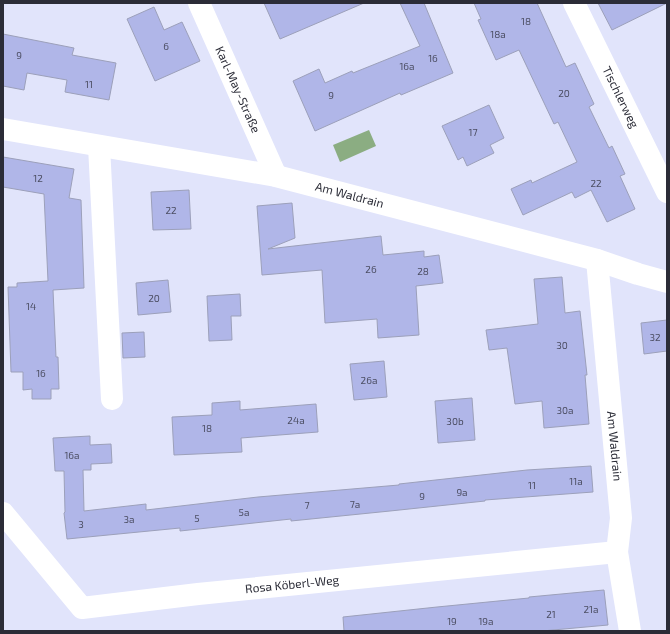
<svg xmlns="http://www.w3.org/2000/svg" width="670" height="634" viewBox="0 0 670 634" font-family="'Exo 2',sans-serif">
<style>
.water{fill:#8bad82}
.building{fill:#b0b6e8;stroke:#9ca0ba}
.lines{fill:none;stroke-linecap:round;stroke-linejoin:round}
.street{stroke:#fff;stroke-width:22}
.labels{text-anchor:middle;stroke-width:3.5;stroke-linejoin:round;paint-order:stroke}
.number-label{font-size:10px;fill:#4c4e63}
.street-label{font-size:12px;fill:#2b2c37;stroke:#e1e4fb}
</style>
<rect width="100%" height="100%" fill="#e1e4fb"/>
<path class="water" d="M369 130 376 146 340 162 333 145Z"/>
<path class="building" d="M264 3H364L280 39Z
M400 3H424L453 73 401 95 400 93 315 131 293 81 319 69 325 83 352 71 353 73 420 46Z
M474 3H537L566 67 575 63 594 104 589 107 609 148 612 146 625 174 620 176 635 209 607 222 591 190 575 198 572 192 523 215 511 189 531 180 532 183 577 162 558 122 554 124 519 50 496 60 478 20 481 19Z
M598 3H667L612 30Z
M154 7 164 30 182 22 200 61 155 81 127 19Z
M3 34 74 48 72 55 116 63 109 100 65 92 67 80 27 73 24 90 3 86Z
M489 105 504 138 490 145 494 153 467 166 463 157 458 160 442 126Z
M3 157 74 169 69 198 81 200 84 288 53 290 56 357H58L59 389H51V399H32V389L23 390V372H11L8 287H17V283L48 281 44 194 3 187Z
M189 190 191 229 153 230 151 192Z
M292 203 295 238 268 249 381 236 383 255 424 251V257L439 255 443 283 416 286 419 335 378 338 377 319 325 323 322 270 262 275 257 206Z
M562 277 565 313 580 311 587 375H585L589 424 544 428 542 401 515 404 507 348 489 350 486 330 538 324 534 279Z
M168 280 171 312 138 315 136 283Z
M240 294 241 316H231L232 340 209 341 207 296Z
M667 320V351L644 354 641 323Z
M144 332 145 357 123 358 122 333Z
M384 361 387 397 354 400 350 364Z
M472 398 475 440 438 443 435 401Z
M240 401V410L316 404 318 432 241 438 242 452 174 455 172 417 212 415V403Z
M90 436V445L111 444 112 463 91 464V470H83L84 511 146 504V510L258 497 399 485V484L527 470 591 466 593 492 485 500V501L390 511 291 521V519L180 531V528L67 539 64 513 65 512 64 471H55L53 438Z
M604 590 608 625 542 631H344L343 617 437 607 529 598V597Z"/>
<g class="lines">
<g class="street">
<path id="s1" d="M199 3 276 176"/>
<path id="s2" d="M574 3 667 192"/>
<path id="s3" d="M3 129 276 176 597 260 638 274 667 282"/>
<path d="M99 146 112 399"/>
<path id="s4" d="M597 260 621 518 617 552 630 631"/>
<path id="s5" d="M3 513 82 608 198 594 617 552"/>
</g>
</g>
<g class="labels">
<g class="number-label">
<text x="526" y="25">18</text>
<text x="498" y="38">18a</text>
<text x="166" y="50">6</text>
<text x="19" y="59">9</text>
<text x="433" y="62">16</text>
<text x="407" y="70">16a</text>
<text x="89" y="88">11</text>
<text x="564" y="97">20</text>
<text x="331" y="99">9</text>
<text x="473" y="136">17</text>
<text x="38" y="182">12</text>
<text x="596" y="187">22</text>
<text x="171" y="214">22</text>
<text x="371" y="273">26</text>
<text x="423" y="275">28</text>
<text x="154" y="302">20</text>
<text x="31" y="310">14</text>
<text x="655" y="341">32</text>
<text x="562" y="349">30</text>
<text x="41" y="377">16</text>
<text x="369" y="384">26a</text>
<text x="565" y="414">30a</text>
<text x="296" y="424">24a</text>
<text x="455" y="425">30b</text>
<text x="207" y="432">18</text>
<text x="72" y="459">16a</text>
<text x="576" y="485">11a</text>
<text x="532" y="489">11</text>
<text x="462" y="496">9a</text>
<text x="422" y="500">9</text>
<text x="355" y="508">7a</text>
<text x="307" y="509">7</text>
<text x="244" y="516">5a</text>
<text x="197" y="522">5</text>
<text x="129" y="523">3a</text>
<text x="81" y="528">3</text>
<text x="591" y="613">21a</text>
<text x="551" y="618">21</text>
<text x="452" y="625">19</text>
<text x="486" y="625">19a</text>
</g>
<g class="street-label">
<text dy="4" stroke="none"><textPath href="#s1" startOffset="95">Karl-May-Straße</textPath></text>
<text dy="4" stroke="none"><textPath href="#s2" startOffset="105">Tischlerweg</textPath></text>
<text dy="4" stroke="none"><textPath href="#s3" startOffset="353">Am Waldrain</textPath></text>
<text dy="4" stroke="none"><textPath href="#s4" startOffset="187">Am Waldrain</textPath></text>
<text dy="4" stroke="none"><textPath href="#s5" startOffset="335">Rosa Köberl-Weg</textPath></text>
</g>
</g>
<rect width="670" height="634" fill="none" stroke="#2b2c37" stroke-width="8"/>
</svg>
